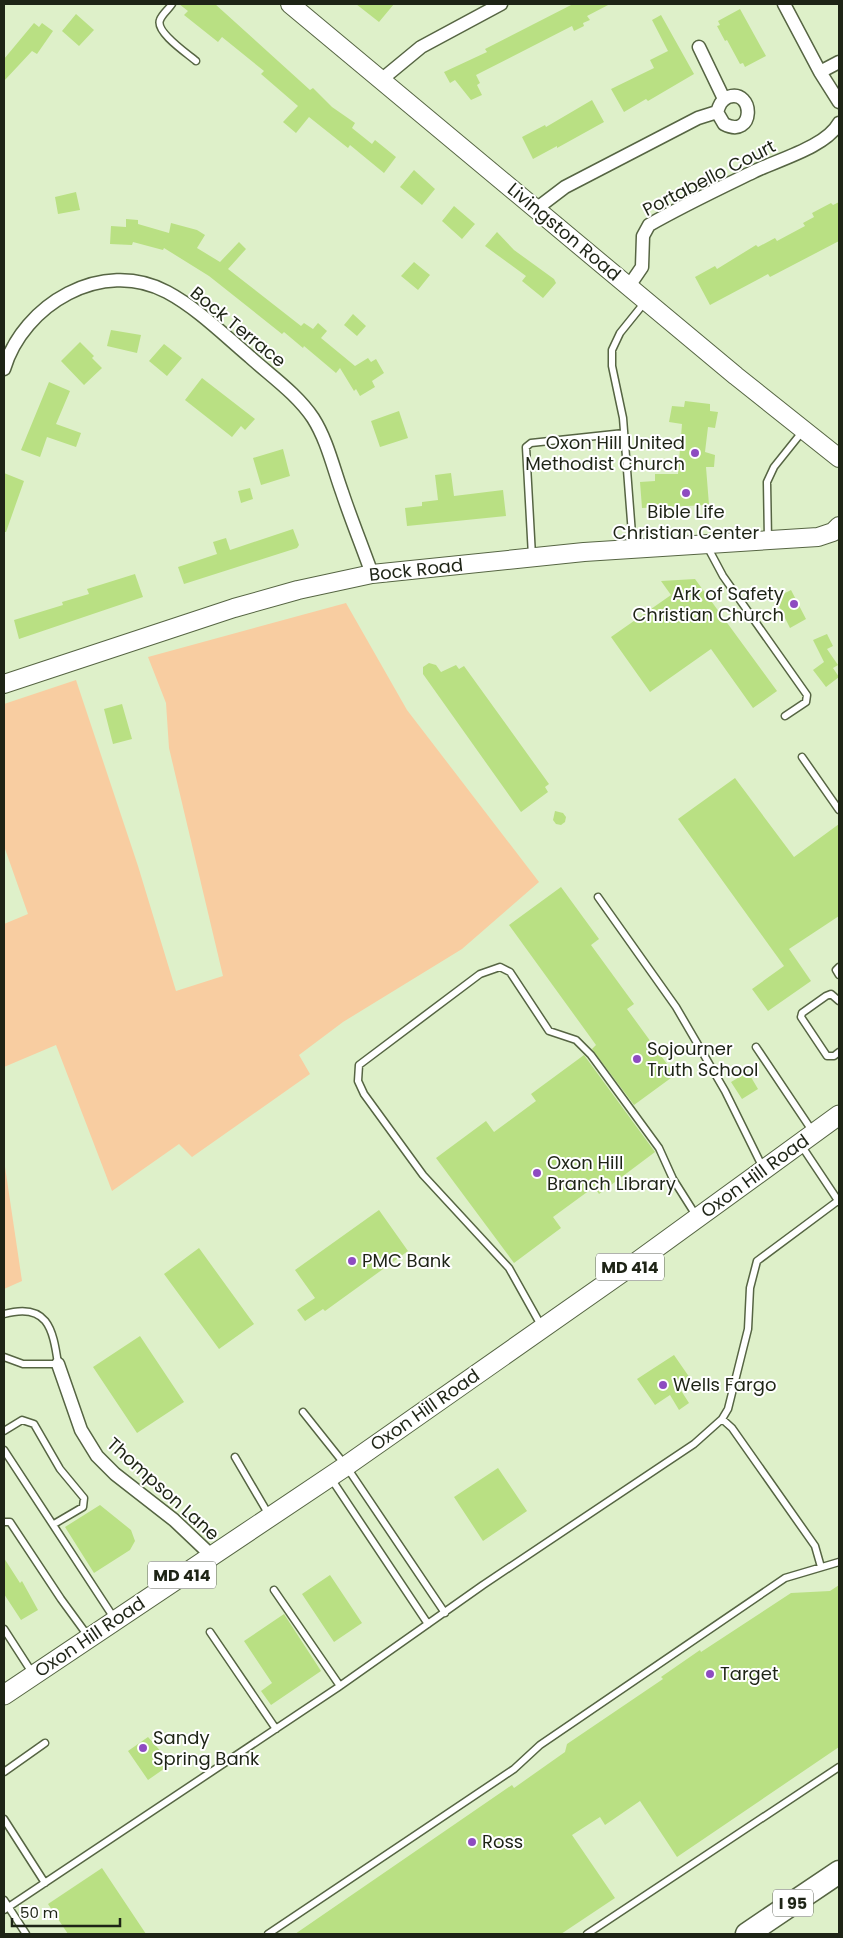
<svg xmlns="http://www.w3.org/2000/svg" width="843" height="1938" viewBox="0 0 843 1938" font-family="Poppins,sans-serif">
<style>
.green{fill:#f8cda1}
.building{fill:#b9e083}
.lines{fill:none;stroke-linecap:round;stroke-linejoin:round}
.lane-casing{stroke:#566543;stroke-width:9}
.street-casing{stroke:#566543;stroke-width:15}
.secondary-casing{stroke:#566543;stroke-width:20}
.primary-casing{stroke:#566543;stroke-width:21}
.highway-casing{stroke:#566543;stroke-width:25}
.lane{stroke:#fff;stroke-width:6}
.street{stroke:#fff;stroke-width:12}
.secondary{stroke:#fff;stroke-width:18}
.primary{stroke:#fff;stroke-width:19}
.highway{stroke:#fff;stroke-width:22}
.poi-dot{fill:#8e4cc1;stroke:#fff;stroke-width:2}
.labels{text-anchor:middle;stroke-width:4;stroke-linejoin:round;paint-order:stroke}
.shield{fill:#fff;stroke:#62665c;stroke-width:1}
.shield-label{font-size:16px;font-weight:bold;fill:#1e2416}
.street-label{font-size:18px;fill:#1e2416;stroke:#fff}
.poi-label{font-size:18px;fill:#1e2416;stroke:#fff;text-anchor:start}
</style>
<rect width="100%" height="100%" fill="#def0c9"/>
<path class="green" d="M346 603 407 710 539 882 462 949 343 1022 299 1055 310 1074 192 1157 179 1144 112 1191 56 1045 4 1067V924L28 914 4 846V704L76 680 138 866 176 991 223 976 169 748 166 703 148 657Z
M4 1160 22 1281 4 1289Z"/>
<path class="building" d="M179 4H215L310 90 313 88 332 107 355 123 352 128 372 144 375 140 396 157 384 173 350 145 348 148 309 117 296 133 283 122 298 106 261 74 264 71 222 37 218 42 184 15 188 11Z
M356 4H394L379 22Z
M573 4H610L587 16 590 20 583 23 584 26 574 31 572 26 476 75 480 83 477 85 482 95 471 100 455 80 450 83 444 72 487 52 485 49Z
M740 9 766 56 745 67 743 63 740 64 727 40 725 41 717 26 720 25 718 21Z
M76 14 94 30 79 46 62 31Z
M661 15 694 74 648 101 646 99 624 112 611 89 654 68 650 60 668 51 652 20Z
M34 23 39 27 42 23 53 31 37 54 32 51 4 81V59Z
M592 100 604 122 557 148V146L533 159 522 137 545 125 546 127Z
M414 170 435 189 422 205 400 187Z
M76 192 80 210 58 214 55 197Z
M839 202V241L770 277 768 274 710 305 695 277 715 266 717 269 756 245 758 247 775 238 777 241 805 226 803 223 814 217 812 213 831 203 833 205Z
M454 206 475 224 462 239 442 221Z
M126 219 138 220V224L169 233 171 223 197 230 205 235 197 248 220 262 239 242 246 249 228 269 301 326 304 323 313 329 318 323 327 331 321 338 355 366 368 358 371 362 376 359 384 373 372 381 375 387 360 396 356 389 354 391 340 368 336 373 304 346 303 348 284 332 282 334 209 276 164 248 163 250 133 242 132 245 110 244 111 226 126 227Z
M497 232 514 250 554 279 556 283 543 298 522 281 526 276 485 246Z
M414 262 430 275 418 290 401 276Z
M353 314 366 326 357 336 344 325Z
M111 330 141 335 137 353 107 346Z
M80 342 94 356 92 358 102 368 84 385 61 361Z
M164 344 182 358 167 376 149 361Z
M202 378 255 419 245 430 241 426 232 437 185 400Z
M49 382 70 391 56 424 81 433 76 447 47 437 40 457 21 450Z
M685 401 710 404V411L718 412 715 428 708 427 705 452 715 455 714 467H706L709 505 642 508 640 482 655 481V474H678L682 424 669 422 672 406 684 407Z
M399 411 408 438 380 447 371 421Z
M283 449 290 476 261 485 253 458Z
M4 473 24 481 6 532H4Z
M451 473 454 496 503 490 506 516 407 526 405 508 422 506V502L438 500 435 475Z
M250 488 253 499 241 503 238 491Z
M293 529 299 545 297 548 184 584 178 567 217 554 213 542 226 538 230 550Z
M135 574 143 597 19 639 14 620 63 605 62 602 89 594 87 589Z
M695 579 777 691 753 708 711 649 650 692 611 637 671 595 661 581Z
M791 590 806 619 790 628 775 598Z
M827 634 833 646 827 649 838 665 833 668 839 677 826 687 813 670 824 662 813 640Z
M429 663 436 665 441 672 456 665 459 669 464 666 549 784 545 787 548 792 521 812 423 674V667Z
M122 704 132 739 113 744 104 709Z
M735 778 794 857 839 824V916L789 949 811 981 768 1011 752 989 784 966 678 819Z
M555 811 563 813 566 817 565 822 561 825 556 824 553 820Z
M561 887 599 939 591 945 634 1004 627 1009 675 1075 634 1105 592 1049 596 1045 509 925Z
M584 1055 655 1152 599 1194 594 1187 553 1217 561 1228 514 1263 436 1158 486 1121 494 1132 536 1101 531 1094Z
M748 1072 758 1089 742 1099 731 1082Z
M379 1210 408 1251 325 1311 323 1309 305 1321 297 1310 315 1298 295 1270Z
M199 1248 254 1324 219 1349 164 1274Z
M140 1336 184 1402 137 1433 93 1367Z
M674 1355 692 1381 680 1389 689 1403 679 1410 670 1395 655 1405 637 1379Z
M498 1468 527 1511 483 1541 454 1497Z
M100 1505 131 1530 135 1541 130 1550 94 1573 65 1527Z
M4 1558 20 1583 22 1581 38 1610 21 1620 4 1594Z
M330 1575 362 1623 334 1642 302 1594Z
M839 1585V1747L677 1857 640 1801 605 1825 600 1817 572 1835 615 1898 561 1934H295L512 1785 514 1788 565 1752 567 1744 663 1679 661 1677 700 1650 701 1652 791 1593 830 1591Z
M284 1614 321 1671 271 1705 261 1691 272 1683 244 1641Z
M148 1737 164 1755 162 1756 168 1766 148 1780 128 1751Z
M102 1868 146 1934H68L48 1904Z"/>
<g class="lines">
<g class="lane-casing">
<path id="lane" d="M172 4C169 9 162 14 160 20 155 32 188 54 196 61
M768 540 767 482 774 467 802 432
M707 546 723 576 807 695 806 702 785 716
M633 547 623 418 612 366V350L620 333 645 302
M532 556 526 447 531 443 624 433
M802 757 839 810
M598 897 676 1007 725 1091 763 1168
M839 967 836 970 839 975
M839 1001 831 994 826 996 802 1013 801 1017 827 1056H834L839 1052
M756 1047 813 1132
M801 1145 839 1202
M4 1314C47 1302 53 1328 58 1364H23L4 1357
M542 1327 509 1268 423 1175 364 1094 358 1081 359 1065 480 974 500 967 510 972 549 1031 576 1040 591 1055 659 1148 673 1179 697 1217
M303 1412 346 1466 445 1613
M722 1419 732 1428 815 1546 821 1567
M4 1431 22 1420 34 1424 60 1469 84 1498 83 1507 54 1524
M4 1450 114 1618
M235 1457 269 1515
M330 1477 428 1624
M4 1522H10L61 1599 88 1636
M274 1590 340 1686
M4 1629 33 1674
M210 1632 276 1729
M4 1772 45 1743
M4 1819 45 1883
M4 1900 26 1934
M4 1910 337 1688 483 1585 694 1444 722 1419 728 1409 748 1329 750 1288 757 1261 839 1200
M268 1934 514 1769 540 1745 785 1578 839 1562
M587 1934 839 1767"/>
</g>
<g class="street-casing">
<path id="street" d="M784 4 820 72 839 102
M699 47 724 99
M820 72 839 62
M381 80 421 47 501 4
M536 209 565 187 698 118 717 112C719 106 721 100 728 97 755 88 755 140 724 124L717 112
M629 286 642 267 643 236 649 225C682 206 718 189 753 172 777 160 826 147 839 123
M4 369C23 305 102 257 167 292 197 308 224 335 250 357 271 376 297 394 313 418 327 440 333 467 342 492 351 519 362 546 372 574
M58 1364 81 1430 97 1456 115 1474 174 1520 212 1556"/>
</g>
<g class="secondary-casing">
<path id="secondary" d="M290 4 736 376 839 458
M4 684 234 608 298 590 372 574 584 552 818 537 833 532 839 526"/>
</g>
<g class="primary-casing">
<path id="primary" d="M4 1695 346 1466 627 1269 839 1115"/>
</g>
<g class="highway-casing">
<path id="highway" d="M747 1934 839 1872"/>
</g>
<use href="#lane" class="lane"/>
<use href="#street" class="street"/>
<use href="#secondary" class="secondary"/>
<use href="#primary" class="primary"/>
<use href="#highway" class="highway"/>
</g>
<g class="poi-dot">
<circle cx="695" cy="453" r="5"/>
<circle cx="686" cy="493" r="5"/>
<circle cx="794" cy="604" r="5"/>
<circle cx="637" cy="1059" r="5"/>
<circle cx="537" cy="1173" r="5"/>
<circle cx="352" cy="1261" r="5"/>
<circle cx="663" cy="1385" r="5"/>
<circle cx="710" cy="1674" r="5"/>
<circle cx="143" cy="1748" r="5"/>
<circle cx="472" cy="1842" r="5"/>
</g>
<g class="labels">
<g class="shield">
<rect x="596" y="1253.5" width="68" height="27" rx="4"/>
<rect x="148" y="1561.5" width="68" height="27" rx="4"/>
<rect x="773" y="1889.5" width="40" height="27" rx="4"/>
</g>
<g class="shield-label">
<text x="630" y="1273">MD 414</text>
<text x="182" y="1581">MD 414</text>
<text x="793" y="1909">I 95</text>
</g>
<g class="street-label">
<text transform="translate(709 178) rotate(-27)" y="6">Portabello Court</text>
<text transform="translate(564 232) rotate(40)" y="6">Livingston Road</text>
<text transform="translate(238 327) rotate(39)" y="6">Bock Terrace</text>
<text transform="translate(416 570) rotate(-6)" y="6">Bock Road</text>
<text transform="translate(755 1176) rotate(-36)" y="6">Oxon Hill Road</text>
<text transform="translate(425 1410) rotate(-35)" y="6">Oxon Hill Road</text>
<text transform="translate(163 1489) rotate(42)" y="6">Thompson Lane</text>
<text transform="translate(90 1637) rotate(-34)" y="6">Oxon Hill Road</text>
</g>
<g class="poi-label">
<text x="685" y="449" text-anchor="end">Oxon Hill United<tspan x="685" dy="21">Methodist Church</tspan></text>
<text x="686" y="518" text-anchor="middle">Bible Life<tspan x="686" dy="21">Christian Center</tspan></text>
<text x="784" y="600" text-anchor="end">Ark of Safety<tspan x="784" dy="21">Christian Church</tspan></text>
<text x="647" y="1055">Sojourner<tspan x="647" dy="21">Truth School</tspan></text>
<text x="547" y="1169">Oxon Hill<tspan x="547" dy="21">Branch Library</tspan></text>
<text x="362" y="1267">PMC Bank</text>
<text x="673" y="1391">Wells Fargo</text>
<text x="720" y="1680">Target</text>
<text x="153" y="1744">Sandy<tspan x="153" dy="21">Spring Bank</tspan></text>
<text x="482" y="1848">Ross</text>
</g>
</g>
<rect width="843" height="1938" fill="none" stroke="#1e2416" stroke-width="10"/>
<path d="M12 1918v8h108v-8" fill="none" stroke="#1e2416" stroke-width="2.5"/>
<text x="20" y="1918" font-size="15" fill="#1e2416" stroke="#ffffff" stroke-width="4" paint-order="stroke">50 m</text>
</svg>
